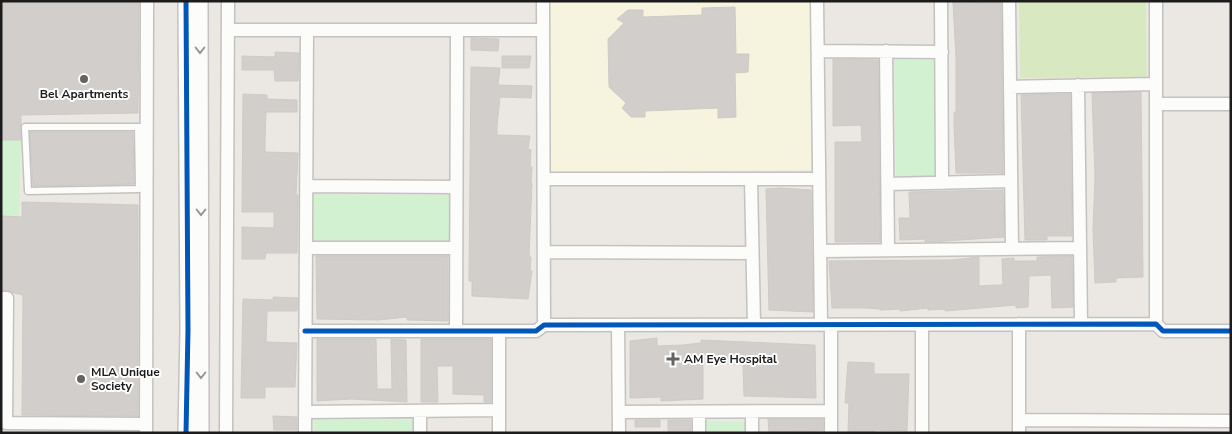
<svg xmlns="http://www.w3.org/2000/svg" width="1232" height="434" viewBox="0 0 1232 434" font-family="'Nunito Sans',sans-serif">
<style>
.education{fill:#f6f4de}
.grass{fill:#d8e9c2}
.park{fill:#d2f1d0}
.building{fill:#d1cecb;stroke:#cecac6}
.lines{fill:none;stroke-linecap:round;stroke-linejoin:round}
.service-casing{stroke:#c3c2c0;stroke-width:9}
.minor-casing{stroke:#c3c2c0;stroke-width:15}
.tertiary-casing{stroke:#c3c2c0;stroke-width:18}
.service{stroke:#fcfcfb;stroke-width:6}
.minor{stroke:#fcfcfb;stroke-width:12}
.tertiary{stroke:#fcfcfb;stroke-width:15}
.cycleway-casing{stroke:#fff;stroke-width:8}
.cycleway{stroke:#0057b8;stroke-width:5}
.oneway{stroke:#979797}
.poi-dot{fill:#646362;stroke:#fff;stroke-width:2}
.labels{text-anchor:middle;stroke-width:4;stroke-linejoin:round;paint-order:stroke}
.poi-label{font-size:12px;font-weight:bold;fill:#1c1c1c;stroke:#fff;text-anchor:start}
</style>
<rect width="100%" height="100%" fill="#ebe8e4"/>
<path class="education" d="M550 1H810L811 170 551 172Z"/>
<path class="grass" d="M1019 1H1146L1147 77 1020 78Z"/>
<path class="park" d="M894 60H936L937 179H896Z
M1 140H21L19 217 1 216Z
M312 194 450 195V244L312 243Z
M314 419 414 420V433H314Z
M706 421 745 422V433H706Z"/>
<path class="building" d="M1 1H139L138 113 21 115V140H1Z
M953 2 1001 3 1003 173H956L954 124V112H956V58Z
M735 7 736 54H749L748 72 735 73 736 117 718 118V108L645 111V117H631L622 108 626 103 609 87 608 39 624 23 617 19 628 10H643V17L702 15V8Z
M471 38 499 39 498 51 471 50Z
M275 52 299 53 298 81H275L274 70H242V56L275 57Z
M502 56H531L529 68H502Z
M833 59 878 60 880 242H835V142H862L861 125 833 126Z
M471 67 500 68 498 85 532 86 531 98 500 97 497 126V135L530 136 528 149 531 150 530 167H532L531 183H532L529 257H531L530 271H532L528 299 472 296V281H469Z
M1141 92 1143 277 1116 278V282L1095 283 1093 230 1095 176 1092 93Z
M243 94 267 95V99L297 100V112H266L265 140V152L298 153 296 195H298L297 253H266L265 259H242V227L274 228V212H242Z
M1070 94 1072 236H1047V240H1025L1021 95Z
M30 132H133L134 184 33 186Z
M781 188 811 190 813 312 769 310 766 189Z
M1003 190 1004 237 931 242H925V239L900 240 899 218H910L909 192Z
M22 202 138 205V416L22 415 23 295 1 290V216L22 217Z
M316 256H448V321L407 320V317L378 320 317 319Z
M1072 256 1073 307 1052 308 1051 275 1029 276 1028 307 1016 308V305L945 311V309L928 310V308L900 311V309L880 310V309L866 308H832L829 261 952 260 979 257V286L996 285H1003L1002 259 1014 258V261H1037V257Z
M273 297 298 298 297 311H267L266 342 297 343 295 387H265V398H241L243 299 273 300Z
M657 338V346L683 345 701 343V340L815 345 816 398 744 396 743 365 716 363H703V399L661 401V397L630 398V341Z
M317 339H376L377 389H392L391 339 406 340 407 402 351 399 317 401Z
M421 339H491V402H484V395L453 394V366H437L438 402H421Z
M848 362 874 363V374H909L907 431 875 430 874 433H848L849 403H845Z
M273 416 297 417V430H274Z
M768 419H823V431L769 433Z
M635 420H660V427H635Z
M668 420H691V433H668Z"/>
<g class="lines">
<g class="service-casing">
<path id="service" d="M138 127 139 189 28 191 25 127H147"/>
</g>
<g class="minor-casing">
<path id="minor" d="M543 1 544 325
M817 1 821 325
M941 1 942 183
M1009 1 1012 249
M228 30H543
M818 51 942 52
M886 51 888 250
M1078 85 1081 324
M1010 87 1155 84
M1156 104H1231
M544 179H819
M751 179 754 325
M888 184 1011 181
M306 186 456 187
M306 248H456
M820 251 1080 248
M544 252 752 253
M1 298H7L6 423 146 424
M1156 324V1
M618 325 619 433
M831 325V433
M305 331H536L544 325 1156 324 1163 331H1231
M456 331 457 30
M499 331V433
M305 412 499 410
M619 412 831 411
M752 412V433
M1020 420 1231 421
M146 433 147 1
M226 433 228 1
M305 433 307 30
M420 433V411
M699 433V412
M922 433V325
M1019 433V324"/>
</g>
<g class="tertiary-casing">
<path id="tertiary" d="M186 1 188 330 186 433
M200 1 201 433"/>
</g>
<use href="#service" class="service"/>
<use href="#minor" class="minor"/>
<use href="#tertiary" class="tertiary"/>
<g class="cycleway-casing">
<path id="cycleway" d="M186 1 188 330 186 433
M305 331H536L544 325 1156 324 1163 331H1231"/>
</g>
<use href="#cycleway" class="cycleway"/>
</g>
<defs><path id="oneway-chevron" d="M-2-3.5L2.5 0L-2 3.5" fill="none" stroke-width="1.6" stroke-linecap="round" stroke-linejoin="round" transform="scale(1.25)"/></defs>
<g class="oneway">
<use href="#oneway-chevron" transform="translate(200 50) rotate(90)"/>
<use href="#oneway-chevron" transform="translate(201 212) rotate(90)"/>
<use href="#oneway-chevron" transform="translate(201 375) rotate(90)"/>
</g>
<g class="poi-dot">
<circle cx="84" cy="79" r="5"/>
<path d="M670.5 351.5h5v5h5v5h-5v5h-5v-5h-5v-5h5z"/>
<circle cx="81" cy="379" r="5"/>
</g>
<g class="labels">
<g class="poi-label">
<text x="84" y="98" text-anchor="middle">Bel Apartments</text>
<text x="684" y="363">AM Eye Hospital</text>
<text x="91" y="376">MLA Unique<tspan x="91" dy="14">Society</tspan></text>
</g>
</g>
<rect width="1232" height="434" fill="none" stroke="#1c1c1c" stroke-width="5"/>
</svg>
